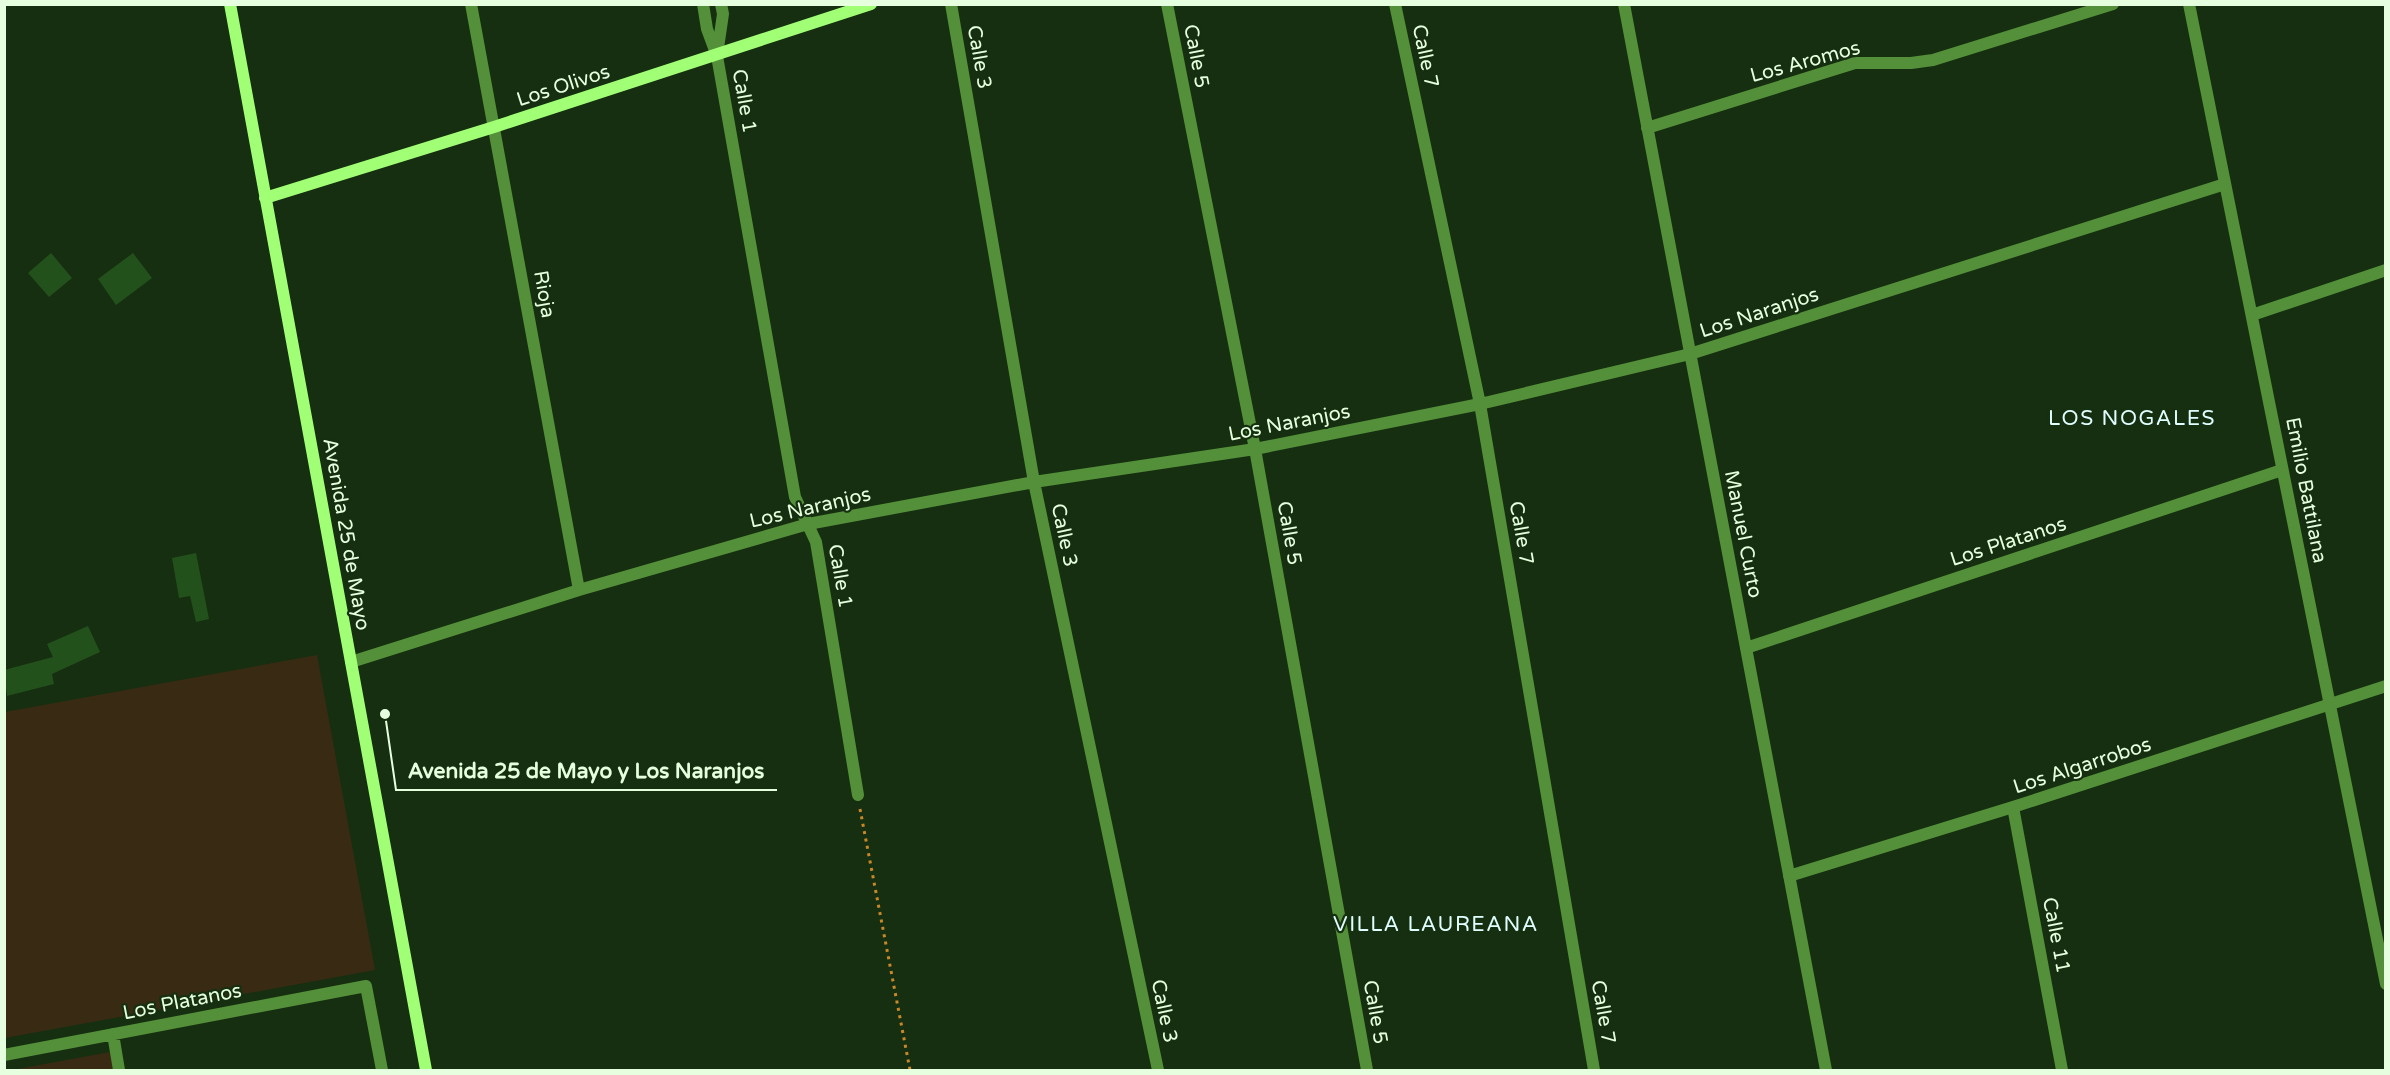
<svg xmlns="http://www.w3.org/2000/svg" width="2390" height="1075" viewBox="0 0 2390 1075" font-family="'Varela Round',sans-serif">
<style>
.green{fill:#392b13}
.building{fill:#23511b}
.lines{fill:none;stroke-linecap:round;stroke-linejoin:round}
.path{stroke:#c88829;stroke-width:3;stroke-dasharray:3 4.5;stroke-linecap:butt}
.street{stroke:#539039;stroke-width:12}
.secondary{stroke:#a1ff75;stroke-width:12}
.labels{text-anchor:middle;stroke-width:4.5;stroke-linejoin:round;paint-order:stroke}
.street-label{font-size:20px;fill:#e6ffde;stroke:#152f10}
.neighbourhood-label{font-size:21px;letter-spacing:1.5px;fill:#e0feff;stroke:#152f10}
.leader{fill:none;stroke:#e6ffde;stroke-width:2}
.callout-dot{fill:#e6ffde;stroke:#152f10;stroke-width:2}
.callout-label{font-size:21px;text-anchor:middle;font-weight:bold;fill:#e6ffde;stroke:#152f10;stroke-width:4.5;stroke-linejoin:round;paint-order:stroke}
</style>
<rect width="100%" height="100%" fill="#152f10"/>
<path class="green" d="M317 655 375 970 5 1038V712Z
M110 1052 113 1070H12Z"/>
<path class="building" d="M51 253 72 278 49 297 28 273Z
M133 253 152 278 116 305 98 279Z
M196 553 209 619 196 622 190 596 179 598 172 558Z
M88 626 100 652 52 674 54 684 7 696 4 670 53 657 47 644Z"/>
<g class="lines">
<path class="path" d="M860 809 910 1070"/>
<path class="street" d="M471 4 579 590
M703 4 707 29 717 56 795 497 816 542 858 795
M951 4 1034 482 1158 1070
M1167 4 1255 449 1367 1070
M1395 4 1480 404 1594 1070
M1624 4 1826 1070
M2189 4 2386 984
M717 55 723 14 721 4
M1647 128 1855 63H1911L1933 60 2113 4
M2252 315 2386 270
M1746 648 2282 470
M351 662 579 590 808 524 1034 482 1255 449 1480 404 1690 354 2225 184
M2013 807 2062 1070
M1789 876 2013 807 2386 686
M113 1034 119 1070
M4 1055 366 986 382 1070"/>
<path class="secondary" d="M230 4 426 1070
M265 198 494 127 871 4"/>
</g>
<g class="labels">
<g class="street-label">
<text transform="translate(1197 56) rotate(79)" y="7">Calle 5</text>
<text transform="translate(1426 56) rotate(78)" y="7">Calle 7</text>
<text transform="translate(980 57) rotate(80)" y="7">Calle 3</text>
<text transform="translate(1805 61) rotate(-15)" y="7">Los Aromos</text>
<text transform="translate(563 85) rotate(-18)" y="7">Los Olivos</text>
<text transform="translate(745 101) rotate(80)" y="7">Calle 1</text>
<text transform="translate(545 294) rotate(80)" y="7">Rioja</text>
<text transform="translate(1759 312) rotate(-18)" y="7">Los Naranjos</text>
<text transform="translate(1289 422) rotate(-11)" y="7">Los Naranjos</text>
<text transform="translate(2307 490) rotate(79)" y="7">Emilio Battilana</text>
<text transform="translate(810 507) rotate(-13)" y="7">Los Naranjos</text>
<text transform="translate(1290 533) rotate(80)" y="7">Calle 5</text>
<text transform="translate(1522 533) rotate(80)" y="7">Calle 7</text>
<text transform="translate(347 534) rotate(80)" y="7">Avenida 25 de Mayo</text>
<text transform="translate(1744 534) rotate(79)" y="7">Manuel Curto</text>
<text transform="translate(1065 535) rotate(78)" y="7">Calle 3</text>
<text transform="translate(2008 541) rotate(-18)" y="7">Los Platanos</text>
<text transform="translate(841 576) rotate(80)" y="7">Calle 1</text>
<text transform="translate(2082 765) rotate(-18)" y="7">Los Algarrobos</text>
<text transform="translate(2057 935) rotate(79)" y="7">Calle 11</text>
<text transform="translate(182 1001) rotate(-11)" y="7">Los Platanos</text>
<text transform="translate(1165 1011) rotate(78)" y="7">Calle 3</text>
<text transform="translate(1376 1012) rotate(80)" y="7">Calle 5</text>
<text transform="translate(1604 1012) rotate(80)" y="7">Calle 7</text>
</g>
<g class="neighbourhood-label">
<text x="2132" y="425">LOS NOGALES</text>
<text x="1436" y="931">VILLA LAUREANA</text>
</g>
</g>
<path class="leader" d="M385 714L396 790H777"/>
<circle class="callout-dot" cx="385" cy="714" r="6"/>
<g class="callout-label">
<text x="586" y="778">Avenida 25 de Mayo y Los Naranjos</text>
</g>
<rect width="2390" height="1075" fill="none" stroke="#e6ffde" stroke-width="12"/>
</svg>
